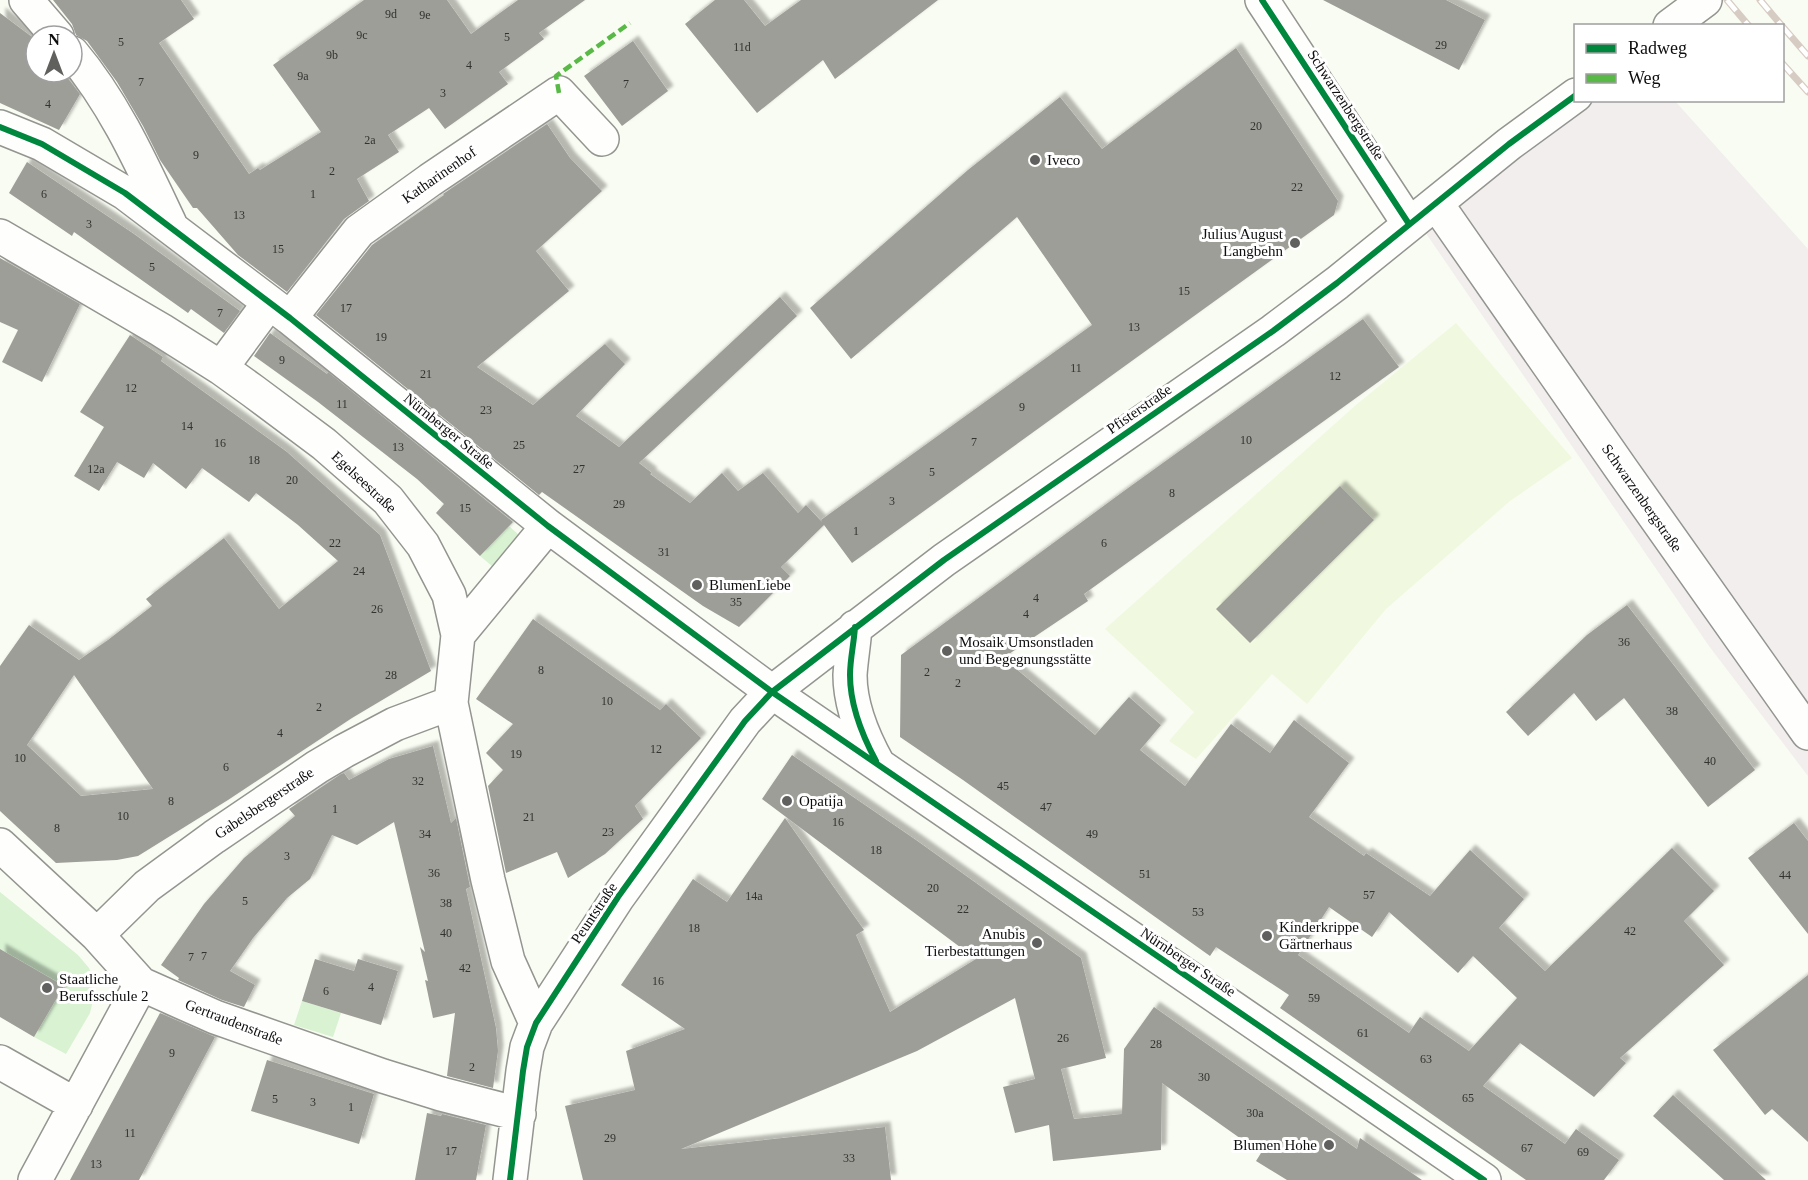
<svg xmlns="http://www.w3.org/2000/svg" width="1808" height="1180" viewBox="0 0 1808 1180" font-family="Georgia,serif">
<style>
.industrial{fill:#f2eeed}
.farmland{fill:#f0f8df}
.green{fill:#d8f2d2}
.building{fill:#9e9e98;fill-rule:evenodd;filter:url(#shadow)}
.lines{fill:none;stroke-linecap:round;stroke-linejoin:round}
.minor-casing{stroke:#949591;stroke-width:36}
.minor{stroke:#fefffd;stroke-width:33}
.rail-casing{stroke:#d7ccc4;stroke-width:7}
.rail{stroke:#fff;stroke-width:4.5;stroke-dasharray:14;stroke-linecap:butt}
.quiet{stroke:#58b947;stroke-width:4.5;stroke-dasharray:9 4.5;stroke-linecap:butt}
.cycleway-casing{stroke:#fff;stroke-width:10}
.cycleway{stroke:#00873e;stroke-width:6}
.poi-dot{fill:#60615e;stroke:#fff;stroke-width:2}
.labels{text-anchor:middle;stroke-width:6;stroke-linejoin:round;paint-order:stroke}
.number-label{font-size:12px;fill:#323230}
.street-label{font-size:15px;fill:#0e0e0e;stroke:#fff}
.poi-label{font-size:15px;fill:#0e0e0e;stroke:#fff;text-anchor:start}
</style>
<defs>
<filter id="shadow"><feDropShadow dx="5.5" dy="-5.5" stdDeviation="1.5" flood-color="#0004"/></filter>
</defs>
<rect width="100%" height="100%" fill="#f9fcf2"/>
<path class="industrial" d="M1576 100 1675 101 1808 249V776L1709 646 1412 213Z"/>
<path class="farmland" d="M1456 323 1572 458 1510 501 1386 609 1307 704 1272 674 1196 759 1169 741 1194 712 1105 629 1356 405Z"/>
<path class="green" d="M509 526 520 536 499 563 492 566 480 556Z
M0 892 78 955 89 968 94 980V996L90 1013 66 1054 34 1037 64 986 0 949Z
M302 1001 341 1013 333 1037 294 1025Z"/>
<path class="building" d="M53 0H181L194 19 159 43 249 174 258 168 260 170 321 132 273 65 364 0H447L471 34 518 0H585L539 33 544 39 499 72 508 84 445 129 429 108 388 135 399 152 357 179 369 201 344 219 287 292 238 255 197 208H193L160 160 143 126 117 82 87 41 76 35 72 24Z
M715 0H744L765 26 801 0H938L835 79 823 60 757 113 685 24Z
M1323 0H1446L1485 20 1459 70Z
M0 13 36 40V72H63L80 94 59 130 0 103Z
M633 41 668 91 622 126 584 76Z
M1236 48 1338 201 1334 215 852 563 824 525 781 567 790 576 739 627 703 606 542 492 539 495 316 315 372 245 444 195 443 194 547 124 570 158 602 191 536 251 569 291 477 367 533 405 605 344 625 364 576 416 619 447 780 297 797 316 639 463 652 473 650 474 690 503 722 473 738 491 763 473 798 513 806 505 822 522 821 520 1092 325 1017 217 851 359 810 308 968 170 1060 97 1102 149Z
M27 162 134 234 240 311 224 333 191 309 188 313 74 232 72 236 9 193Z
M0 258 80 304 42 382 2 362 18 330 0 322Z
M1363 319 1399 367 1084 594 1088 601 1003 658 1095 735 1129 697 1161 725 1140 750 1185 786 1231 724 1270 753 1294 720 1349 763 1309 817 1364 856 1366 853 1430 896 1470 850 1524 899 1499 928 1545 971 1672 848 1714 891 1684 921 1724 965 1620 1058 1626 1063 1594 1097 1520 1043 1483 1086 1565 1144 1576 1129 1619 1160 1604 1180H1526L1280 1008 1289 995 1216 947 1210 956 963 780 900 737 901 655 1124 491ZM1329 907 1372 937 1389 912 1458 973 1473 956 1517 998 1469 1051 1420 1017 1409 1033 1298 955Z
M270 333 327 374 328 372 513 522 480 556 436 513 444 504 417 479 318 402 254 356Z
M130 335 163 357 161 361 287 452 380 535 431 671 352 718 228 800 138 856 117 860 56 863 0 811V666L29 625 79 660 108 640 152 606 146 599 224 538 279 609 338 561 298 525 256 493 249 502 202 468 186 489 153 463 144 478 117 462 99 491 74 476 104 427 80 412ZM74 675 153 789 81 796 27 745Z
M1340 486 1374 520 1250 643 1216 609Z
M1627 605 1755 770 1708 807 1624 698 1596 721 1574 693 1528 736 1506 712 1587 635Z
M533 619 660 710 666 704 701 738 635 806 643 819 605 854 568 878 557 852 506 873 488 786 503 770 486 753 513 724 476 699Z
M433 746 451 823 456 818 470 887 466 889 496 1028 498 1051 493 1088 447 1076 455 1013 433 1018 425 980 428 981 420 947 425 952 394 822 357 845 332 835 310 879 287 898 253 938 230 971 255 985 244 1007 222 1000 178 980 179 978 161 965 204 904 244 858 295 816 289 809 341 774 344 773 349 780 389 759Z
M792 755 916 840 1081 958 1106 1058 1061 1069 1074 1119 1122 1114 1124 1049 1154 1007 1357 1149 1360 1138 1422 1180H1287L1256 1161 1261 1153 1162 1083 1161 1150 1053 1161 1049 1125 1015 1133 1003 1087 1035 1079 1015 998 917 1051 681 1149 885 1127 891 1180H583L565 1106 635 1090 626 1051 685 1029 621 985 693 879 727 902 785 818 864 930 856 935 890 1012 976 959 762 799Z
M1794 823 1808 841V934L1748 858Z
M0 949 64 986 34 1037 0 1017Z
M315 959 354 971 358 959 398 971 381 1025 302 1001Z
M1808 975V1142L1772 1109 1765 1115 1713 1050Z
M160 1013 215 1037 139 1180H70Z
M267 1060 374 1094 359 1144 251 1111Z
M1673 1095 1716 1134 1766 1180H1724L1653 1116Z
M427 1113 441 1116 442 1114 486 1125 476 1180H415Z"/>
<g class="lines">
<g class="minor-casing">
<path id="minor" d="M26 0 57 36
M1262 0 1409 224
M1670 26 1705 0
M72 53C115 104 142 165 170 224
M0 127 42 144 125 193 290 318 548 526 772 692 1484 1180
M1436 203 1622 470 1808 733
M0 236 161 330 221 368 253 391 324 444 388 500 423 545 449 595 458 635 451 703 488 880 508 961 536 1023
M290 318 359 231 430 180 559 93 602 139
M221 368 269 303
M855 627C854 643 851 659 850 675 850 706 863 737 878 764
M458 635 548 526
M0 845 97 935 141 984 215 1017 383 1076 441 1094 519 1114
M97 935 147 886 214 837 317 767 344 751 395 724 451 703
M0 1062 76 1105
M35 1180 141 984
M510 1180 523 1071 527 1047 536 1023 618 897 745 721 772 692 944 560 1273 331 1337 283 1509 144 1576 95"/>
</g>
<use href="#minor" class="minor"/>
<g class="rail-casing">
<path id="rail" d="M1727 0 1749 26
M1760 0 1782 26
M1782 26 1808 56
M1782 63 1808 92"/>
</g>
<use href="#rail" class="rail"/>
<path class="quiet" d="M559 93 556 76 630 23"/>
<g class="cycleway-casing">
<path id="cycleway" d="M1262 0 1409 224
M0 127 42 144 125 193 290 318 548 526 772 692 1484 1180
M855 627C854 643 850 659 850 675 850 706 862 735 876 761
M510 1180 523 1071 527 1047 536 1023 618 897 745 721 772 692 944 560 1273 331 1337 283 1509 144 1576 95"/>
</g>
<use href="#cycleway" class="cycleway"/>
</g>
<g class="poi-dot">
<circle cx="1035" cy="160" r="6"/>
<circle cx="1295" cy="243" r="6"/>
<circle cx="697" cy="585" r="6"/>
<circle cx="947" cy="651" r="6"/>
<circle cx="787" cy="801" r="6"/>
<circle cx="1267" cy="936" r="6"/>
<circle cx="1037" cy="943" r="6"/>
<circle cx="47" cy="988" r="6"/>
<circle cx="1329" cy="1145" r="6"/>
</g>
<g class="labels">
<g class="number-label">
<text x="391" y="18">9d</text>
<text x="425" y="19">9e</text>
<text x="362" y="39">9c</text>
<text x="507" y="41">5</text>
<text x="121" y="46">5</text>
<text x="1441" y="49">29</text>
<text x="742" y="51">11d</text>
<text x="332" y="59">9b</text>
<text x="469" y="69">4</text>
<text x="303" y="80">9a</text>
<text x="141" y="86">7</text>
<text x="626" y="88">7</text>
<text x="443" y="97">3</text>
<text x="48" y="108">4</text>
<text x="1256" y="130">20</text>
<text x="370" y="144">2a</text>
<text x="196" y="159">9</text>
<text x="332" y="175">2</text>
<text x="1297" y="191">22</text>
<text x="44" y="198">6</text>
<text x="313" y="198">1</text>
<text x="239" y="219">13</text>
<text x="89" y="228">3</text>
<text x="278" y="253">15</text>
<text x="152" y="271">5</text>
<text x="1184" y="295">15</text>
<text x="346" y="312">17</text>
<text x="220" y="317">7</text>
<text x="1134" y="331">13</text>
<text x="381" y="341">19</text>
<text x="282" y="364">9</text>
<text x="1076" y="372">11</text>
<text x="426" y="378">21</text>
<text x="1335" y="380">12</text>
<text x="131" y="392">12</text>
<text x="342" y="408">11</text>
<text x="1022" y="411">9</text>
<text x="486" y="414">23</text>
<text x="187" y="430">14</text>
<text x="1246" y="444">10</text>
<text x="974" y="446">7</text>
<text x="220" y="447">16</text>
<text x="519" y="449">25</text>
<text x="398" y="451">13</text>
<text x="254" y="464">18</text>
<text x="96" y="473">12a</text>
<text x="579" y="473">27</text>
<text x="932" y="476">5</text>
<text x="292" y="484">20</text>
<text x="1172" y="497">8</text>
<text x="892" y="505">3</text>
<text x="619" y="508">29</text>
<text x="465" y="512">15</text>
<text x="856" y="535">1</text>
<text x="335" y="547">22</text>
<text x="1104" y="547">6</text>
<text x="664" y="556">31</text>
<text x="359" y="575">24</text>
<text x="1036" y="602">4</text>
<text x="736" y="606">35</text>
<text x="377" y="613">26</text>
<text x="1026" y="618">4</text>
<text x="1624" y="646">36</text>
<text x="541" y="674">8</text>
<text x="927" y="676">2</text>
<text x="391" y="679">28</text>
<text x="958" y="687">2</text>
<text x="607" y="705">10</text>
<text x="319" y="711">2</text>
<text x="1672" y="715">38</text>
<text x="280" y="737">4</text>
<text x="656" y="753">12</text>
<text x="516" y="758">19</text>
<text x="20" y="762">10</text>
<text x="1710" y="765">40</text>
<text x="226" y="771">6</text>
<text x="418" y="785">32</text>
<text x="1003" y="790">45</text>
<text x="171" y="805">8</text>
<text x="1046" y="811">47</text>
<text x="335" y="813">1</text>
<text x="123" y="820">10</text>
<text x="529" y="821">21</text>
<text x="838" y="826">16</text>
<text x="57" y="832">8</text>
<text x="608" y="836">23</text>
<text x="425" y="838">34</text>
<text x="1092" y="838">49</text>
<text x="876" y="854">18</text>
<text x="287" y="860">3</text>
<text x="434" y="877">36</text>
<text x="1145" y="878">51</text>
<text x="1785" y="879">44</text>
<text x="933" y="892">20</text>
<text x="1369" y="899">57</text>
<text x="754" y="900">14a</text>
<text x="245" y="905">5</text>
<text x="446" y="907">38</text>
<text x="963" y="913">22</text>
<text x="1198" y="916">53</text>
<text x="694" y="932">18</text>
<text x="1630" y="935">42</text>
<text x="446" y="937">40</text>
<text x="204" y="960">7</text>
<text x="191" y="961">7</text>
<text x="465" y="972">42</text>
<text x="658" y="985">16</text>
<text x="371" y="991">4</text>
<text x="326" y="995">6</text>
<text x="1314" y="1002">59</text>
<text x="1363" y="1037">61</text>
<text x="1063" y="1042">26</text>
<text x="1156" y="1048">28</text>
<text x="172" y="1057">9</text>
<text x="1426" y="1063">63</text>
<text x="472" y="1071">2</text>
<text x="1204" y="1081">30</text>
<text x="1468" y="1102">65</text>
<text x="275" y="1103">5</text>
<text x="313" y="1106">3</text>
<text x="351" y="1111">1</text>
<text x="1255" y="1117">30a</text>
<text x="130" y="1137">11</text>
<text x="610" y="1142">29</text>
<text x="1527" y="1152">67</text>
<text x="451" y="1155">17</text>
<text x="1583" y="1156">69</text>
<text x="849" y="1162">33</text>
<text x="96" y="1168">13</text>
</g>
<g class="street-label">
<text transform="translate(1346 105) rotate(57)" y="5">Schwarzenbergstraße</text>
<text transform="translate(439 175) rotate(-35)" y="5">Katharinenhof</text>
<text transform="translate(1139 409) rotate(-35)" y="5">Pfisterstraße</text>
<text transform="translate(449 431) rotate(39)" y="5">Nürnberger Straße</text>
<text transform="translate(364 482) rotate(43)" y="5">Egelseestraße</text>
<text transform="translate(1642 498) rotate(55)" y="5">Schwarzenbergstraße</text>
<text transform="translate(264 803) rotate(-34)" y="5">Gabelsbergerstraße</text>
<text transform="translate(594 913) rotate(-56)" y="5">Peuntstraße</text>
<text transform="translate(1188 962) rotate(34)" y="5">Nürnberger Straße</text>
<text transform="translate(234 1022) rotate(21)" y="5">Gertraudenstraße</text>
</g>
<g class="poi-label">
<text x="1047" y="165">Iveco</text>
<text x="1283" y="239" text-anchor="end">Julius August<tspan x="1283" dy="17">Langbehn</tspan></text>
<text x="709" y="590">BlumenLiebe</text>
<text x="959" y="647">Mosaik Umsonstladen<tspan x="959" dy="17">und Begegnungsstätte</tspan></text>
<text x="799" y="806">Opatija</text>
<text x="1279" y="932">Kinderkrippe<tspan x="1279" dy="17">Gärtnerhaus</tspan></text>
<text x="1025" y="939" text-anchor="end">Anubis<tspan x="1025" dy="17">Tierbestattungen</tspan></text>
<text x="59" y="984">Staatliche<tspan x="59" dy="17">Berufsschule 2</tspan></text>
<text x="1317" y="1150" text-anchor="end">Blumen Hohe</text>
</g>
</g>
<rect x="1574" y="24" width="210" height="78" fill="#ffffff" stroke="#9f9f9f" stroke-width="1.5"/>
<rect x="1586" y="44" width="30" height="9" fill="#00873e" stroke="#9f9f9f" stroke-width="1.5"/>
<text x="1628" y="54" font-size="18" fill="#0e0e0e">Radweg</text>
<rect x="1586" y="74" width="30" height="9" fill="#58b947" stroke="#9f9f9f" stroke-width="1.5"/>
<text x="1628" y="84" font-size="18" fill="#0e0e0e">Weg</text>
<g transform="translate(54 54)"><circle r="28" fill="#ffffff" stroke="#9f9f9f" stroke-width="1.5"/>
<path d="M0-4.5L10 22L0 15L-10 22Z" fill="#60615e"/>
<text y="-9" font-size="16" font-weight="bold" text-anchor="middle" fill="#0e0e0e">N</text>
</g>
</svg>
